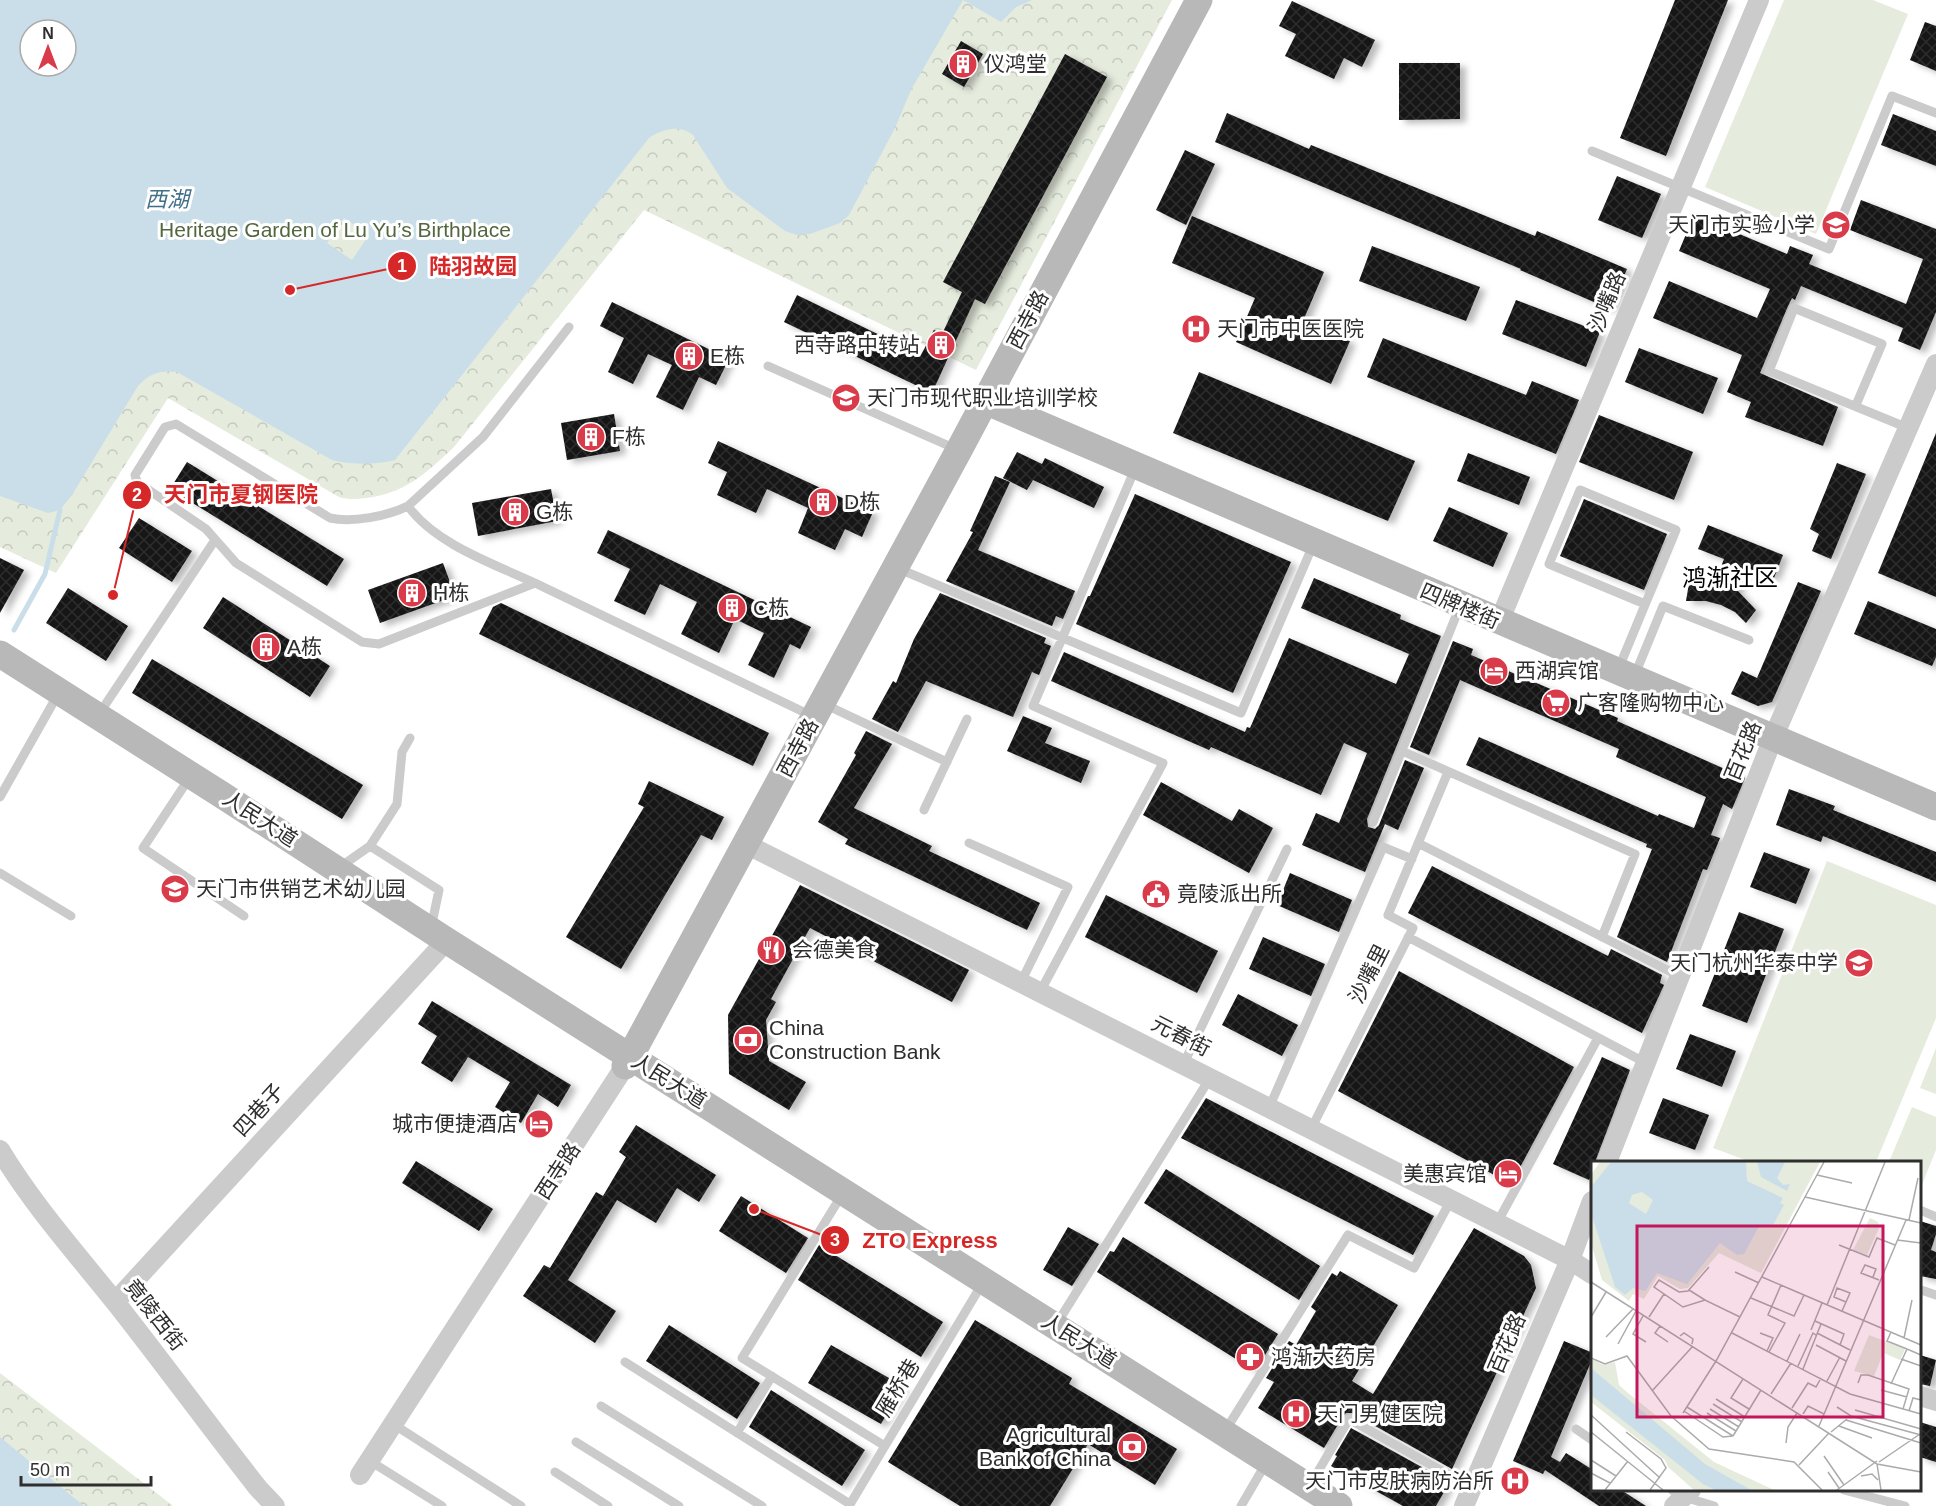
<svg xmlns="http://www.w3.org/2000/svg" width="1936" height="1506" viewBox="0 0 1936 1506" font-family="Helvetica,'Noto Sans SC',sans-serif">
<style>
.green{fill:#e5ebdd}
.park{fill:url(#park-crowns);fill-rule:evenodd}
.water{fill:#cadee9;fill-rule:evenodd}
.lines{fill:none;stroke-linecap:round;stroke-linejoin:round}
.stream{stroke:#cadee9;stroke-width:5}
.building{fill:url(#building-cross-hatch);filter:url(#shadow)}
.lane{stroke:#cbcbcb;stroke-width:9}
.street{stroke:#cbcbcb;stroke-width:20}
.secondary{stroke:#b8b8b8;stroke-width:27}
.labels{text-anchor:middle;stroke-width:6;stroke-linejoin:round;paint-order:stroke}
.poi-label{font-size:21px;fill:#2e2e2e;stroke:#fff;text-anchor:start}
.park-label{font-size:21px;fill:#52673e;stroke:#fff}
.street-label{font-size:21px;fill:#2e2e2e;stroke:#fff}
.water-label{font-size:22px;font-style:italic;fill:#41708b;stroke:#fff}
.quarter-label{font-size:24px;fill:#000;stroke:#fff}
.inset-road{fill:none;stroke:#ababab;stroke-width:1.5}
.view{fill:#c2185b;fill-opacity:0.15;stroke:#c2185b;stroke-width:3}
.inset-edge{fill:none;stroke:#2e2e2e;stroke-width:3}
.leader{fill:none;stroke:#d62828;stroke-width:2}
.callout-dot{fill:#d62828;stroke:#fff;stroke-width:2}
.mark-label{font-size:18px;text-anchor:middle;font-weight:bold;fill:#fff}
.callout-label{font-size:22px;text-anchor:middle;font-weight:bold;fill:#d62828;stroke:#fff;stroke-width:6;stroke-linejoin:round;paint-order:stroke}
</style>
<defs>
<pattern id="park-crowns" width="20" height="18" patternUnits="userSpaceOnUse" patternTransform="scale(1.5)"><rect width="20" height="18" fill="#e5ebdd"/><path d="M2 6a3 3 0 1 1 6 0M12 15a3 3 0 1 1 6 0" fill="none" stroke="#c5cabe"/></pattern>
<pattern id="building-cross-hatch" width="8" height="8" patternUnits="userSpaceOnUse" patternTransform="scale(1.5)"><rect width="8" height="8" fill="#151515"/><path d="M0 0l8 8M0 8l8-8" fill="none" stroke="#2f2f2f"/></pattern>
<filter id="shadow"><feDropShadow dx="6" dy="3.5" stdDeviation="3" flood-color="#0004"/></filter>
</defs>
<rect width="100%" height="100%" fill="#fff"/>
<path class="green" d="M1784 0H1873L1908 14 1816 234 1705 187Z
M1827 861 1936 905V1018L1876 1162H1751L1713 1148Z
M1936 1048V1094L1920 1088Z
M1912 1107 1936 1117V1150L1921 1187 1920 1162H1889Z"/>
<path class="park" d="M0 0H1172L976 370 644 210 454 447C425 474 407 492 367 498 357 499 349 500 339 497L168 398 56 573 0 547ZM30 30H66V66H30Z
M0 1373 154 1491 173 1506H0Z"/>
<path class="water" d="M0 0H1032L1016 7 1001 22 963 0 911 90 895 128 849 215 840 223 810 234 797 235 785 231 727 188 693 135C680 124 662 129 649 138L395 460C374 465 353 465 332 460L177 372C160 370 150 373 138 386L72 495 60 510 48 513 0 496ZM30 30H66V66H30ZM344 218 369 235 352 260 327 243Z
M0 1437 84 1506H0Z"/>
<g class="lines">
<path class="stream" d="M14 630 45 574 60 510"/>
</g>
<path class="building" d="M1675 0H1728L1666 156 1620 138Z
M1292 1 1375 40 1362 67 1344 58 1334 79 1285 56 1296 34 1279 26Z
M1925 22 1936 26V71L1910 60Z
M961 41 983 54 964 87 942 74Z
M1065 54 1107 77 985 304 975 299 932 393 784 322 797 295 921 355 934 330 942 334 962 292 943 282Z
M1399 63H1460V119L1399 120Z
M1227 113 1309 149 1311 145 1535 236 1537 231 1627 269 1610 309 1520 270 1521 269 1215 142Z
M1893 114 1936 131V166L1881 145Z
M1185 150 1215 164 1186 225 1156 210Z
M1617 176 1661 194 1642 238 1598 220Z
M1861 200 1936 229V312L1920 350 1898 341 1903 328 1801 286 1795 300 1792 298 1788 306 1760 373 1838 407 1823 446 1745 417 1751 402 1727 392 1742 355 1653 318 1669 281 1757 318 1770 289 1679 251 1694 215 1787 254 1790 246 1813 255 1809 264 1906 304 1923 259 1850 230Z
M1192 216 1324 272 1303 321 1350 341 1331 384 1236 342 1255 298 1172 263Z
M1372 246 1480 287 1466 321 1359 281Z
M1516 300 1600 332 1586 367 1502 334Z
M612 302 729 359 716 385 699 377 683 410 656 397 672 365 648 354 633 384 608 372 624 338 600 326Z
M1383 338 1526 395 1532 381 1579 400 1556 454 1367 377Z
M1639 348 1718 378 1703 414 1625 382Z
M1199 372 1415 461 1388 521 1173 433Z
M614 414 620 451 567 460 561 423Z
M1599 415 1693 452 1674 500 1579 462Z
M1936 433V597L1878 573Z
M718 441 873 512 862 537 845 529 835 550 798 533 808 508 767 489 756 513 717 495 727 472 708 463Z
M1017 452 1042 464 1045 458 1104 487 1094 508 1033 480 1027 490 1003 478Z
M1468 453 1530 477 1519 505 1457 481Z
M187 462 344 559 327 586 170 489Z
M1837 463 1866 474 1831 559 1812 551 1819 534 1810 529Z
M995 476 1010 482 978 550 1075 591 1063 619 1056 616 1052 626 946 581 973 532 970 531Z
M551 489 557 521 478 536 472 503Z
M1135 494 1291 562 1233 693 1076 624 1088 596H1090Z
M1584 499 1667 534 1644 590 1560 556Z
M1449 507 1508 533 1493 567 1433 541Z
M139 518 192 551 172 582 119 548Z
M1708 525 1783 555 1774 578 1745 567 1737 590 1756 610 1746 623 1735 612 1721 605 1706 601H1686L1689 583 1715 582 1724 559 1698 549Z
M608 530 811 627 800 649 790 644 774 678 748 665 764 633 735 619 719 653 681 634 697 602 660 584 645 615 614 601 630 569 597 553Z
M0 558 24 570 0 613Z
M443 563 455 596 380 623 368 590Z
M1314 578 1401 615 1400 619 1441 636 1367 819 1368 827 1375 829 1379 825 1405 760 1424 768 1398 830 1385 824 1365 872 1302 845 1316 813 1339 823 1367 753 1344 743 1321 795 1211 747 1209 750 1051 681 1064 652 1245 732 1247 727 1250 728 1289 638 1396 684 1409 654 1301 608Z
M1798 582 1821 591 1772 702 1758 706 1731 694 1742 671 1757 678Z
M68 588 128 626 106 661 46 623Z
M940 593 1046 638 1044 643 1051 646 1039 675 1032 672 1013 717 926 681 898 732 872 719 893 681 896 683 914 639Z
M223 597 330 666 310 697 203 628Z
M1868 601 1936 629V657L1932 666 1854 634Z
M501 603 769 733 753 766 479 634 493 607Z
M1453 641 1473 649 1471 655 1618 718 1617 721 1745 778 1732 809 1723 804 1711 835 1720 838 1707 870 1703 869 1667 962 1617 937 1652 849 1646 847 1647 844 1466 765 1479 737 1658 816 1659 814 1694 828 1706 797 1616 757 1619 749 1460 680 1429 755 1410 747Z
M152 659 363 785 342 819 132 693Z
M1023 716 1052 728 1045 743 1090 761 1081 783 1007 751Z
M866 731 892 744 854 808 932 846 929 851 1040 903 1027 930 845 844 848 839 818 822 856 755 854 753Z
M649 781 724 817 712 840 701 835 621 969 566 937 644 807 638 804Z
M1161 782 1232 821 1239 809 1273 828 1249 873 1143 815Z
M1789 789 1835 806 1833 810 1936 852V882L1823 836 1821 842 1776 825Z
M1764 852 1810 869 1796 904 1750 887Z
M1432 866 1608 956 1611 949 1662 975 1660 983 1664 985 1642 1033 1408 913Z
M1290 873 1352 900 1339 932 1277 905Z
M800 885 969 970 952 1002 810 928 771 999 776 1002 766 1020 769 1061 806 1082 789 1110 729 1074 728 1015Z
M1106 895 1218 951 1197 993 1085 937Z
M1739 912 1784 929 1747 1023 1702 1006Z
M1263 937 1325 964 1311 996 1249 969Z
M1399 971 1574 1067 1511 1184 1338 1091Z
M1238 994 1298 1025 1282 1056 1222 1025Z
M432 1001 571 1085 558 1107 538 1094 521 1123 495 1107 510 1082 468 1057 452 1082 421 1063 437 1036 418 1024Z
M1690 1034 1736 1051 1722 1087 1676 1069Z
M1602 1057 1630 1070 1595 1162H1593V1173L1589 1180 1553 1164Z
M1206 1098 1434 1216 1413 1255 1181 1138Z
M1663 1098 1709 1115 1695 1150 1649 1133Z
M636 1125 716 1175 699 1202 677 1188 656 1223 617 1200 568 1280 616 1311 595 1343 523 1296 544 1265 550 1268 596 1192 603 1196 626 1157 619 1152Z
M416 1161 493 1209 479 1231 402 1183Z
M1166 1169 1320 1266 1299 1300 1144 1203Z
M741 1196 808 1238 786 1273 719 1231Z
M1920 1221 1936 1226V1234L1931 1250 1936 1252V1279L1920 1276Z
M1068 1227 1099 1244 1072 1286 1043 1270Z
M1474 1228 1524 1256 1531 1265 1536 1288 1452 1469 1352 1413H1346L1343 1416 1324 1448 1258 1408 1274 1382 1266 1378 1289 1341 1296 1345 1316 1311 1311 1307 1332 1273 1337 1276 1340 1271 1398 1305 1352 1381 1373 1394Z
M1123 1237 1278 1334 1255 1371 1097 1272 1110 1251 1114 1252Z
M819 1245 943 1322 921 1357 798 1280Z
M975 1320 1072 1378 1069 1384 1177 1449 1155 1485 1088 1444 1050 1506H960L888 1462Z
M669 1325 760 1383 737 1419 646 1361Z
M1564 1341 1593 1353V1357L1551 1457 1560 1462 1566 1453 1593 1470V1490H1621L1646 1506H1599L1545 1470 1543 1474 1513 1461Z
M831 1345 903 1386 881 1424 808 1383Z
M1920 1355 1936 1360 1930 1386 1920 1384Z
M771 1390 865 1450 842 1486 749 1427Z
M1920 1422 1936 1427V1462L1920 1457Z
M1351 1428 1447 1481 1446 1484 1448 1485 1436 1506H1403L1331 1466 1337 1456 1335 1455Z"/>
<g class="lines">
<path class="lane" d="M1592 151 1829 249 1892 96 1936 113
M569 327 483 437 408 506C388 516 352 523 330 518L176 424 165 427 135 475 137 482 206 529 236 563 362 642 379 644 535 583 812 716
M768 366 956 449
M1856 405 1882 344 1794 308 1769 371 1908 428
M408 506C435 544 494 564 535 583
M897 568 1241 713 1313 545
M1618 670 1676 530 1580 490 1549 564 1645 604
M1634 677 1663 606 1749 640
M824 704 947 762
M99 714 215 540
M1402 751 1635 854 1602 937
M184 786 143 848 244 916
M0 797 53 703
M924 810 967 719
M1373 822 1460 606
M969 843 1068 887 1021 982
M1418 843 1679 976
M370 846 397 804 402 752 410 738
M340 867 370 846 439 890 431 928
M0 873 71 916
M1408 937 1646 1063
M1040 992 1163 763 1033 706 1135 469
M1183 1065 1287 849
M1269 1108 1383 847 1412 859
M1311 1129 1413 928 1388 915 1448 772
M838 1201 742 1358 885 1446
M1920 1210 1936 1217
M1497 1223 1598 1038
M1921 1290 1936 1295
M1056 1325 1210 1078
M625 1362 850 1504
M601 1406 762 1506
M393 1424 521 1506
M1576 1429 1592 1440
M1225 1431 1348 1235 1414 1268 1451 1200
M737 1433 772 1376
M576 1442 679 1506
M370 1461 442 1506
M555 1472 608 1506
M1310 1485 1349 1419 1451 1476 1473 1486
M1672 1490 1684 1497 1714 1506
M1844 1490 1905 1506
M849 1506 979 1289
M1241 1506 1262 1470"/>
<path class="street" d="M1499 622 1759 0
M746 844 1570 1260 1592 1274
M0 1150C33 1205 76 1253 116 1303 164 1364 210 1427 258 1488L275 1506
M1607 1162 1773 738 1936 364
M115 1302 438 950
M1920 1396 1936 1401
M360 1475 625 1066
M1464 1506 1570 1260 1592 1201
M1674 1506 1691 1490"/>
<path class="secondary" d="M985 401 1936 807
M0 654 222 795 444 939 1339 1506
M625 1066 959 450 1199 0"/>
</g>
<defs>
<g id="building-disc" transform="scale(1.5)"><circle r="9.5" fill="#da3b4a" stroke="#fff"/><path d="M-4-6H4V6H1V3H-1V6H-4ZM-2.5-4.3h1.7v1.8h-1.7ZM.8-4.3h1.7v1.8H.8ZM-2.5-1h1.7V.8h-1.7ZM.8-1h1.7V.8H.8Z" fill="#fff"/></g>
<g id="school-disc" transform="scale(1.5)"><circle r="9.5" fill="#da3b4a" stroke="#fff"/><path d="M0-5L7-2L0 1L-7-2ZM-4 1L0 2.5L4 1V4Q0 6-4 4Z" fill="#fff"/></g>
<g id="hospital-disc" transform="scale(1.5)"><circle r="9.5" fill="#da3b4a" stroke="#fff"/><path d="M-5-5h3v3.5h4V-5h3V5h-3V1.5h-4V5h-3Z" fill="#fff"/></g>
<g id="hotel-disc" transform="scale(1.5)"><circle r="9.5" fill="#da3b4a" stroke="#fff"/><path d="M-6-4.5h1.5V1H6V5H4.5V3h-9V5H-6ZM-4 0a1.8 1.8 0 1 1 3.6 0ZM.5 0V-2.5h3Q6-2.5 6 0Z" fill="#fff"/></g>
<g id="supermarket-disc" transform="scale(1.5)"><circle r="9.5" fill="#da3b4a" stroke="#fff"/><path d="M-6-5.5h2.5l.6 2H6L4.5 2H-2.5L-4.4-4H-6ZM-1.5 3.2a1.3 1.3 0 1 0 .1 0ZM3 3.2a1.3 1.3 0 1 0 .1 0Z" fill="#fff"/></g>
<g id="civic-disc" transform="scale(1.5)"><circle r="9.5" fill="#da3b4a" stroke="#fff"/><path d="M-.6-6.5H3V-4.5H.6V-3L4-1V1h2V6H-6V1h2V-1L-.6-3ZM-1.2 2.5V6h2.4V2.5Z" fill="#fff"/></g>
<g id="restaurant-disc" transform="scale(1.5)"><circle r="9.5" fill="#da3b4a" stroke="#fff"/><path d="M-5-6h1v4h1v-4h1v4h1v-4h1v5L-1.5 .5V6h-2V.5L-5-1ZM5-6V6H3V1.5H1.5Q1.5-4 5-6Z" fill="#fff"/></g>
<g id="bank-disc" transform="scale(1.5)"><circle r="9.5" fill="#da3b4a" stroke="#fff"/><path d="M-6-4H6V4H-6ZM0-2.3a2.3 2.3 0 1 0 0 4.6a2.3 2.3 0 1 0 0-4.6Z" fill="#fff"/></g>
<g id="pharmacy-disc" transform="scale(1.5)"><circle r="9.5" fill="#da3b4a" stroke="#fff"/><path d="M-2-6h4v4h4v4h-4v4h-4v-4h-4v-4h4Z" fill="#fff"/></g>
</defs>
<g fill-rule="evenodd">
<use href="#building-disc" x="963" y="64"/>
<use href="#school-disc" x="1836" y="225"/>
<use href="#hospital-disc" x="1196" y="329"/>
<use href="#building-disc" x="941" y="345"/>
<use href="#building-disc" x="689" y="356"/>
<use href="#school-disc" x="846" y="398"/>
<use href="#building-disc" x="591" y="437"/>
<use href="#building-disc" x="823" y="502"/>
<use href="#building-disc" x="515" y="512"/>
<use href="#building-disc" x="412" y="593"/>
<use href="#building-disc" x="732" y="608"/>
<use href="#building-disc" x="266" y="647"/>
<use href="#hotel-disc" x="1494" y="671"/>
<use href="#supermarket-disc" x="1556" y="703"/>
<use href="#school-disc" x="175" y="889"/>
<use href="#civic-disc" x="1156" y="894"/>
<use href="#restaurant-disc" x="771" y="950"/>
<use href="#school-disc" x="1859" y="963"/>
<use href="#bank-disc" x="748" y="1040"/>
<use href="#hotel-disc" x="539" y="1124"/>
<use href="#hotel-disc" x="1508" y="1174"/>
<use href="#pharmacy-disc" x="1250" y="1357"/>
<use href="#hospital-disc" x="1296" y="1414"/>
<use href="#bank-disc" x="1132" y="1447"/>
<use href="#hospital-disc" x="1515" y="1481"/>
</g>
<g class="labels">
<g class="poi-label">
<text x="984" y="71">仪鸿堂</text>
<text x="1815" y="232" text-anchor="end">天门市实验小学</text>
<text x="1217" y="336">天门市中医医院</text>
<text x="920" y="352" text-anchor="end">西寺路中转站</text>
<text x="710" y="363">E栋</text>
<text x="867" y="405">天门市现代职业培训学校</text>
<text x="612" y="444">F栋</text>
<text x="844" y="509">D栋</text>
<text x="536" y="519">G栋</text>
<text x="433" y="600">H栋</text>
<text x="753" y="615">C栋</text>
<text x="287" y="654">A栋</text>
<text x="1515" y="678">西湖宾馆</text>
<text x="1577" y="710">广客隆购物中心</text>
<text x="196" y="896">天门市供销艺术幼儿园</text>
<text x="1177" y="901">竟陵派出所</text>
<text x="792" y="957">会德美食</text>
<text x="1838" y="970" text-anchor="end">天门杭州华泰中学</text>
<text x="769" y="1035">China<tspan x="769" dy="24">Construction Bank</tspan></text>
<text x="518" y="1131" text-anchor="end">城市便捷酒店</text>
<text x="1487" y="1181" text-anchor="end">美惠宾馆</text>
<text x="1271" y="1364">鸿渐大药房</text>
<text x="1317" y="1421">天门男健医院</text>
<text x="1111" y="1442" text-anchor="end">Agricultural<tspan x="1111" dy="24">Bank of China</tspan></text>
<text x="1494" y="1488" text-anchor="end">天门市皮肤病防治所</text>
</g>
<g class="park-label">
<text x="335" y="237">Heritage Garden of Lu Yu’s Birthplace</text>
</g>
<g class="street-label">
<text transform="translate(1607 302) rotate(-67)" y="7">沙嘴路</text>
<text transform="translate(1028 320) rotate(-62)" y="7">西寺路</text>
<text transform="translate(1460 606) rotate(23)" y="7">四牌楼街</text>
<text transform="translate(798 748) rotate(-62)" y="7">西寺路</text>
<text transform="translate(1743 751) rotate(-68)" y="7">百花路</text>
<text transform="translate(260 819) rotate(33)" y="7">人民大道</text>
<text transform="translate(1369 974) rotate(-63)" y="7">沙嘴里</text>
<text transform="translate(1181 1036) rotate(27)" y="7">元春街</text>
<text transform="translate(669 1081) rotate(32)" y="7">人民大道</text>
<text transform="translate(259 1110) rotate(-48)" y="7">四巷子</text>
<text transform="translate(558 1171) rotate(-57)" y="7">西寺路</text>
<text transform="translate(155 1315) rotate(52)" y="7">竟陵西街</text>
<text transform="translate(1079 1341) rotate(32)" y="7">人民大道</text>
<text transform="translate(1507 1344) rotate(-67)" y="7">百花路</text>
<text transform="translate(898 1388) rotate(-59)" y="7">雁桥巷</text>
</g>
<g class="water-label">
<text x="167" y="207">西湖</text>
</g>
<g class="quarter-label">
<text x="1730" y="586">鸿渐社区</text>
</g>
</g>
<g transform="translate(1591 1161)">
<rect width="330" height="330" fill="#fff"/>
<path d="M279 57 287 61 288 67 276 94 262 89ZM278 174 314 188 309 199 293 192 296 183 283 215 263 210Z" fill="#e5ebdd"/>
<path d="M9 1H229L170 112 128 92 97 127 89 128 67 115 53 138 42 133 38 140 11 119 0 82V14ZM0 198 13 204 24 201 28 224 37 232 123 301 183 329H103L77 306 74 299 0 241Z" fill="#e5ebdd"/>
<path d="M20 1H155L156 20 192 37 189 42 193 44 182 64 168 65 153 93 146 94 129 82 96 123 66 112 54 130 42 127 34 134 24 126 0 52V26ZM51 31 62 39 55 53 38 42 41 34ZM166 1H194L186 17 192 24 199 23 196 30 170 16ZM0 207 114 303 160 329H124L112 323 0 234Z" fill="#cadee9" fill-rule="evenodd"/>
<path class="inset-road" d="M226 14 261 22M214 36 330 62M318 59 327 17M306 79 330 82M248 84 278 96 286 77 304 84M118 106 97 130 88 131 68 119 63 126 92 146 114 139 149 156M144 111 168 122M171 116 330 184M282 116 285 108 274 104 270 112 288 119M0 121 286 303 330 311M98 129 114 139M160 137 203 155 213 134M236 144 294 1M251 150 259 132 246 127 243 136 255 141M52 155 42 173 55 181M0 156 15 131M58 156 73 133M224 160 253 173 249 184M69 165 64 172 77 181M220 169 231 142M300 171 296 180 316 188M141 172 259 233 330 253M169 172 182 177 176 190M226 172 259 189M89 175 93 172 102 178 101 183M15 176 42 148M313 177 321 139M27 183 45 150M225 184 255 200M178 191 194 162 177 154 190 124M0 197 14 203 36 195 80 255 118 288 203 301 231 329M310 198 330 205M196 200 209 173M207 205 222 172 225 174M212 208 230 163M152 218 140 237 158 248M236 220 249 196M267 222 270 214H277L318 228 312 248M300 223 316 188 330 194M290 229 316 236M61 230 102 185M180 233 200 202M125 238 154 256M122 243 151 261M96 246 142 275M246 246 260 255 330 274M201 247 217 222 225 226 230 217M119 248 148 266M264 249 330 268M93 250 132 276 142 275M318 250 322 237 330 239M92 252 125 200 233 1M116 252 145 270M212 253 217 245 233 253M0 254 69 317M255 259 330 282M228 265 315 59M248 265 281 277M0 271 72 329M35 271 70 298 75 307 59 329M240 271 256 258M142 275 170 229M195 282 197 266 206 252M233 295 253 324M0 299 25 315M288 301 329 273M286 303 290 329M208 304 238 272M237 311 248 327M0 312 19 322M270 315 281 313 287 319M14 329 37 300M246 329 286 300"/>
<path class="view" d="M46 65H292V256H46Z"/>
<rect width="330" height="330" class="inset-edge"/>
</g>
<path class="leader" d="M290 290L402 266M113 595L137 495M754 1209L835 1240"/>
<g class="callout-dot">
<circle cx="290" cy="290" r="6"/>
<circle cx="113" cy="595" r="6"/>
<circle cx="754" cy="1209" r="6"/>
<circle cx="402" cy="266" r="15"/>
<circle cx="137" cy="495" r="15"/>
<circle cx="835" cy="1240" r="15"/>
</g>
<g class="mark-label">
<text x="402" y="272">1</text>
<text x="137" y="501">2</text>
<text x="835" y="1246">3</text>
</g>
<g class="callout-label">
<text x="473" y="274">陆羽故园</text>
<text x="241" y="502">天门市夏钢医院</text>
<text x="930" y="1248">ZTO Express</text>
</g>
<g transform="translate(48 48)"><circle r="28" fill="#ffffff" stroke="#ababab" stroke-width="1.5"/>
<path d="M0-4.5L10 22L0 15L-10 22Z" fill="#da3b4a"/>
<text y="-9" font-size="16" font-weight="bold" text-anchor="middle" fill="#2e2e2e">N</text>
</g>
<path d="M21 1476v9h130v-9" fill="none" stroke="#2e2e2e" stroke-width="3"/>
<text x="30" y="1476" font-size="18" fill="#2e2e2e" stroke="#ffffff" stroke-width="4.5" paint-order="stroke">50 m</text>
</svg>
